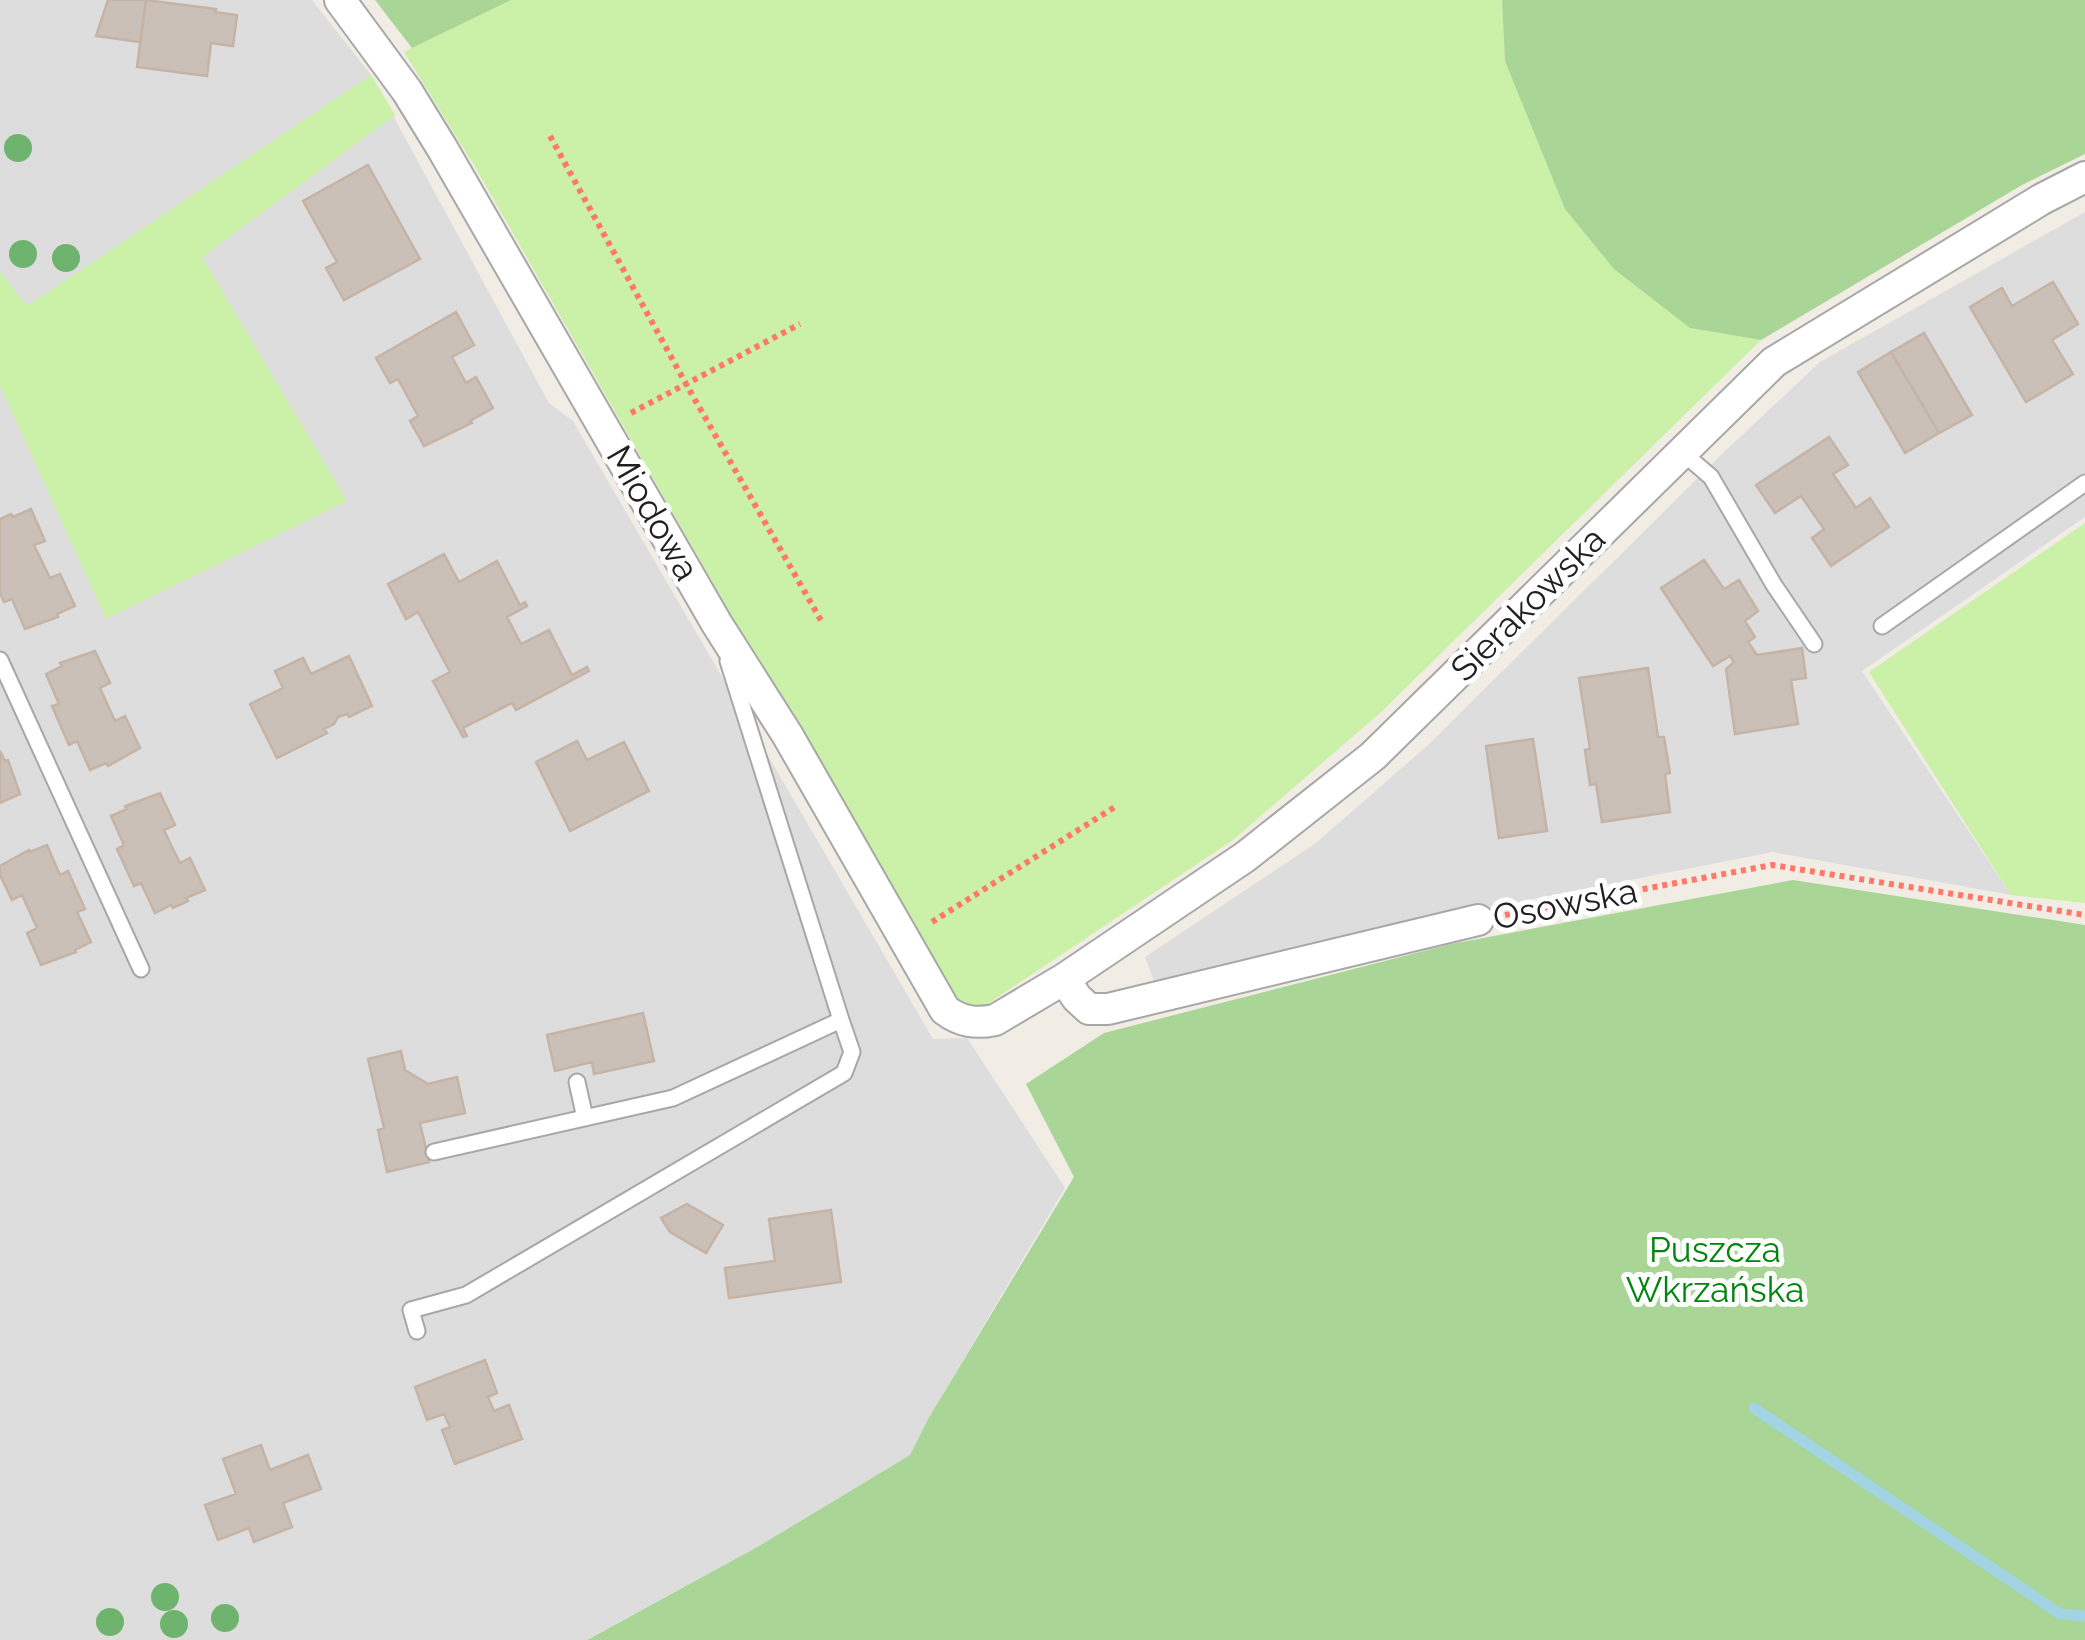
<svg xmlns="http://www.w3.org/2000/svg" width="2085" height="1640" viewBox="0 0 2085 1640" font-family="Raleway,sans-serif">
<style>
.residential{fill:#dedddd}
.grass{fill:#cbf0a7}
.forest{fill:#a9d596}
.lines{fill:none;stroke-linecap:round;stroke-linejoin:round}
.stream{stroke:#a2d4e3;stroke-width:11}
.building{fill:#cac0b8;stroke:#c5b4a6;stroke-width:2.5}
.service-casing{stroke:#a7a7a7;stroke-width:19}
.minor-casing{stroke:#a7a7a7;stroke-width:34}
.path{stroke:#ff7869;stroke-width:6;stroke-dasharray:5 5;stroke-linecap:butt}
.service{stroke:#fff;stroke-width:15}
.minor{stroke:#fff;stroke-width:30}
.tree{fill:#6eb46e}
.labels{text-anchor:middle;stroke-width:10;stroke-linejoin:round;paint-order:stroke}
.street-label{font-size:35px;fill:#202020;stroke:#fff}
.park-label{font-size:35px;fill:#02850c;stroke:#fff}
</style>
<rect width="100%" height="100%" fill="#f1ede5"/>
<path class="residential" d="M0 0H312L371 75 549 403 573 421 933 1039 967 1038 1065 1188 928 1419 910 1455 759 1546 586 1640H0Z
M2085 212V517L1862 671 2011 895 1773 852 1441 917 1155 984 1145 957 1316 843 1428 745 1719 457 1820 362Z"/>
<path class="grass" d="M511 0H1502L1505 61 1690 328 1761 340 1379 714 1233 840 983 1007 957 1001 752 651 475 167 404 52Z
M371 75 395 115 202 257 347 501 106 619 0 386V272L27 306Z
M2085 523V903L2011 895 1869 672Z"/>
<path class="forest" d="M375 0H511L412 48Z
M1502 0H2085V154L2022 185 1761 340 1690 328 1614 269 1565 209 1505 61Z
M1793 880 2085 925V1640H587L759 1546 910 1455 928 1419 1074 1177 1026 1084 1104 1033 1451 944Z"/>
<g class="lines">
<path class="stream" d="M1754 1408 2060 1614 2085 1616"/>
</g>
<path class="building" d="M108 0H146L140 42 96 36Z
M146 0 216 9 215 12 237 15 233 46 211 43 207 76 137 67Z
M368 165 420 259 344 300 326 268 337 262 303 201Z
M2053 282 2078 324 2052 340 2073 374 2026 402 1970 307 2002 288 2012 306Z
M456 312 474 345 452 357 466 383 476 377 493 408 470 421 472 423 424 446 410 421 418 416 398 379 390 383 376 358Z
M1924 333 1972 415 1939 433 1891 352Z
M1891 352 1939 433 1905 453 1858 372Z
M1829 437 1848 465 1833 474 1856 508 1870 498 1889 527 1831 566 1812 538 1824 529 1801 496 1775 513 1756 485Z
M31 509 45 541 34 545 50 578 60 574 75 606 57 614 58 617 25 629 12 599 4 602 0 593V519L11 514 13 517Z
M444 554 459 582 497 561 520 605 525 602 527 606 507 617 521 644 549 630 572 675 587 667 589 671 516 710 512 703 463 728 467 736 463 737 433 681 450 672 418 612 406 619 388 584Z
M1704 560 1724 589 1739 580 1758 611 1745 621 1755 637 1748 642 1757 655 1802 648 1806 678 1791 680 1798 724 1735 734 1726 669 1734 662 1730 656 1713 666 1661 588Z
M95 651 110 683 100 688 115 721 125 716 140 748 108 766 106 763 90 770 77 741 69 745 52 706 59 704 46 674 62 666 60 663Z
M349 656 372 706 349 717 347 714 338 717 334 724 324 729 327 733 277 758 250 704 283 688 275 671 303 658 311 674Z
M1648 668 1658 737H1664L1670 773 1665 774 1670 812 1602 822 1596 784 1590 785 1585 750 1590 749 1579 678Z
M1533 739 1547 831 1499 838 1486 746Z
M577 741 587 760 624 742 649 791 570 831 536 762Z
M0 751 5 761 8 760 20 794 0 803Z
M160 793 175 825 164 830 171 845 180 863 190 858 205 890 186 898 188 901 173 908 171 905 155 913 141 883 134 886 117 849 124 845 111 816 127 809 125 806Z
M47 845 60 875 68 871 85 909 77 912 91 942 75 950 76 952 41 965 27 933 37 928 22 895 12 900 0 875V866L29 850 30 852Z
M643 1013 654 1061 594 1074 592 1062 555 1071 547 1035Z
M401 1051 405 1070 428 1084 457 1077 465 1113 420 1123 429 1162 387 1172 378 1130 384 1128 368 1059Z
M687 1204 723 1225 706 1253 670 1232 661 1218Z
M831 1210 841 1282 729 1298 725 1268 775 1261 769 1219Z
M485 1360 497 1393 488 1397 494 1411 509 1405 522 1439 455 1464 442 1430 450 1427 444 1414 427 1420 415 1387Z
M261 1445 270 1470 308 1455 321 1489 283 1503 292 1527 254 1542 249 1528 218 1540 205 1505 236 1494 223 1459Z"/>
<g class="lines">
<g class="service-casing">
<path id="service" d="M1682 452 1711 477 1774 585 1814 644
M1882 626 2085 483
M0 660 141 969
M577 1082 585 1118
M434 1152 673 1098 841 1020 728 661
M417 1331 411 1310 466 1295 844 1073 852 1052 841 1020"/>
</g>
<g class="minor-casing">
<path id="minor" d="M340 0 407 91 442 148 717 624 788 736 945 1010C961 1022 976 1024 995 1020L1064 979 1245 857 1373 756 1774 362 2042 199 2085 177
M1064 979 1077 998 1089 1009H1108L1478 920"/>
</g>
<path class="path" d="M550 136 686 384 823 624
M631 413 800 324
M1505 915 1772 865 2085 915
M932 922 1118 805"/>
<use href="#service" class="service"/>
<use href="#minor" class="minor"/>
</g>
<g class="tree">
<circle cx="18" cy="148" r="14"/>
<circle cx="23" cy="254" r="14"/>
<circle cx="66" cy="258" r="14"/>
<circle cx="165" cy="1597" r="14"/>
<circle cx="225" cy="1618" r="14"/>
<circle cx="110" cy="1622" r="14"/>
<circle cx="174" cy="1624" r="14"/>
</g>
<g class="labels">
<g class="street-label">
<text transform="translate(653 513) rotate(60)" y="12">Miodowa</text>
<text transform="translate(1528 604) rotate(-45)" y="12">Sierakowska</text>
<text transform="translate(1565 904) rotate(-11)" y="12">Osowska</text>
</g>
<g class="park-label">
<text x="1715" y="1262">Puszcza<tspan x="1715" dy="40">Wkrzańska</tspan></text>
</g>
</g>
</svg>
